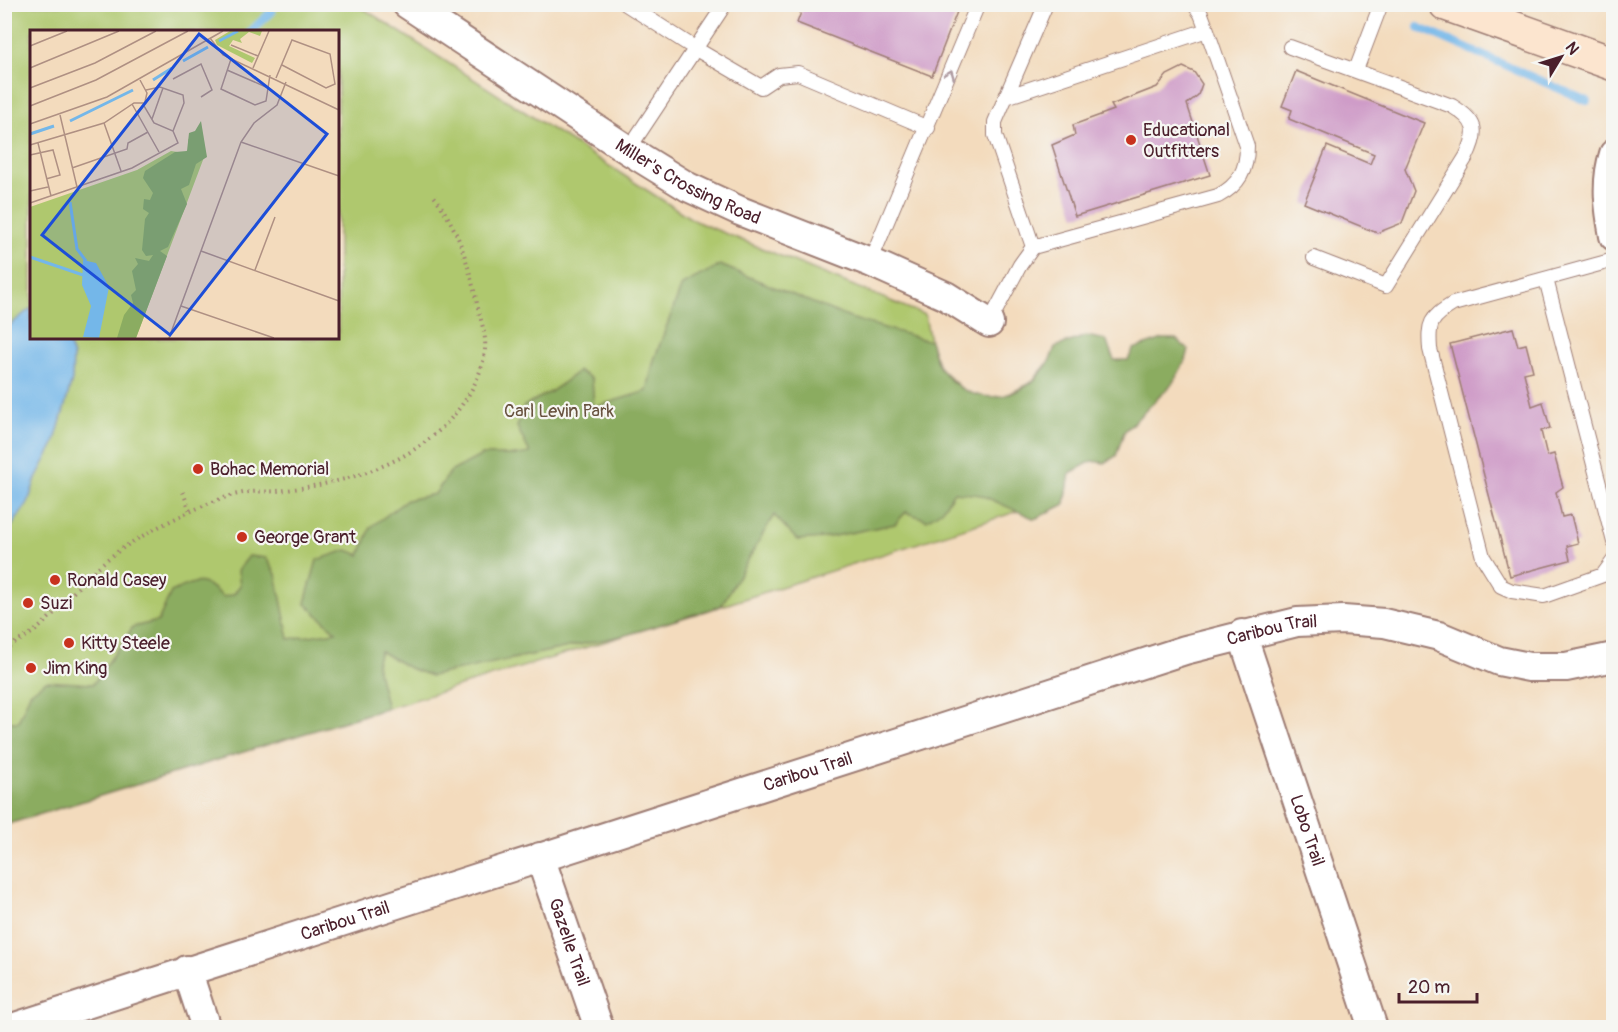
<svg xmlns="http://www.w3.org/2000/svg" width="1618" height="1032" viewBox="0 0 1618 1032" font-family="Pangolin,sans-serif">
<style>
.green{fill:#afc86e;stroke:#7c744c;stroke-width:1.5;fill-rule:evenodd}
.forest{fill:#8bac61;stroke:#6a6646;stroke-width:1.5}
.water{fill:#74b7e9;stroke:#5f6b8a;stroke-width:1.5}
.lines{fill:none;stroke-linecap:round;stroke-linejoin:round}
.stream{stroke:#74b7e9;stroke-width:8}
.building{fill:#cf9cc8}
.service-casing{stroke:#9e7d74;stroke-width:16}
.minor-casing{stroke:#9e7d74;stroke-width:32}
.secondary-casing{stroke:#9e7d74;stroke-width:36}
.path{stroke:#9e7d74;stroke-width:4;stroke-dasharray:1.5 4.5;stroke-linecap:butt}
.service{stroke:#fff;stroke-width:14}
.minor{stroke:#fff;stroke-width:28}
.secondary{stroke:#fce5cf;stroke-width:33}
.oneway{stroke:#ae9aa0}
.poi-dot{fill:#c8321e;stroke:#f6f6f2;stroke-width:2}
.labels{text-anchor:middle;stroke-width:4.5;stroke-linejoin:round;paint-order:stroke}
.poi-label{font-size:18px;fill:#4a1f2b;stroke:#f6f6f2;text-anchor:start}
.street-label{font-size:18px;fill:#4a1f2b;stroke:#f6f6f2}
.park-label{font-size:18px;fill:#68523f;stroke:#f6f6f2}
.inset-river{fill:none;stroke:#74b7e9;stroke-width:3}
.inset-road{fill:none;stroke:#af9083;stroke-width:1.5}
.view{fill:#1d4ed8;fill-opacity:0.15;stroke:#1d4ed8;stroke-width:3}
.inset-edge{fill:none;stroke:#4a1f2b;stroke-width:3}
</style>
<rect width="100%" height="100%" fill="#f6f6f2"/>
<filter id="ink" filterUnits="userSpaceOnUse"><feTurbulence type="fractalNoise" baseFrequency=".0167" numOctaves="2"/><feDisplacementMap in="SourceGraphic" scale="12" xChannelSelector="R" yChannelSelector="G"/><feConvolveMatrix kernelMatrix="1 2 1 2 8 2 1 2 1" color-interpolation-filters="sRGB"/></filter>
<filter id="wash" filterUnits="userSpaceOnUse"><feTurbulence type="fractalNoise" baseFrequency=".008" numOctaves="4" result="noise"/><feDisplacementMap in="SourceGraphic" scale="24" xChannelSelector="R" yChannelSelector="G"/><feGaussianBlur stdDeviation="1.35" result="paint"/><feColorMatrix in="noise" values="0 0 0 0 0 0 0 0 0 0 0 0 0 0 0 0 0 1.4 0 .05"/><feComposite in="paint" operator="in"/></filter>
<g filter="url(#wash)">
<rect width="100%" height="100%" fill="#f3dbbd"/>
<path class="green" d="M5 5H358L695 221 925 315 930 341 939 367 963 390 982 398 1004 396 1031 383 1052 358 1056 499 728 604 5 825ZM32 32H338V338H32Z"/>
<path class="forest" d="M720 265 850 318 930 341C933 349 935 361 940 368 973 416 1039 400 1055 347L1086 336 1106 340 1114 360H1128L1133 349 1163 339H1176L1189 350 1186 360 1172 384 1124 432 1116 456 1105 463 1092 461 1070 473 1065 504 1035 519 981 495 954 492 942 510 927 520 906 512 895 524 824 538 797 540 774 515 721 606 626 635 431 676 409 668 380 651 376 664 387 708 5 825V722H18L30 693 46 681 93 684 133 627 158 621 171 592C197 581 201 576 223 597L234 594 240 585 238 570 249 556 266 558 276 574 289 639 336 632 305 603 317 560 347 550 360 555 371 527 407 500 435 494 450 472 482 455H518L530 453 517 427 524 406 552 391 579 371 592 379 594 407 647 391 654 360 682 285Z"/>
<path class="water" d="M31 308 32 338H66L73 356 72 380 63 413 54 444 36 478 28 503 5 536V329Z"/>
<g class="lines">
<path class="stream" d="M1418 27 1587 101
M250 32 272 11"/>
</g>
<g id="blocks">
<path class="building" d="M804 4H960L932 76 797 23Z
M1183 67 1194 72 1202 84 1198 95 1187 104 1210 175 1075 216 1052 145 1075 135 1073 125 1114 110 1111 105 1157 87 1167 75Z
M1296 71 1424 123 1405 169 1414 191 1402 223 1377 233 1304 203 1327 146 1370 164 1374 154 1289 119 1292 110 1282 106Z
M1513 328 1518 346 1526 344 1533 371 1524 373 1532 406 1543 402 1550 428 1541 431 1547 456 1554 454 1563 487 1556 492 1562 517 1571 515 1578 543 1567 546 1570 560 1510 576 1450 344Z"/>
</g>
</g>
<g filter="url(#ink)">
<use href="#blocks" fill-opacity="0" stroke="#9e7d74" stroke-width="1.5"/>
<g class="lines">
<g class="service-casing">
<path id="service" d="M626 4 696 49 761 87 779 75 798 73 928 128
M1290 47 1452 106C1477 121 1479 131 1466 157L1386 286 1314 258
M1356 70 1381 4
M1006 97 1207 30
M628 150 725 4
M1033 247 1218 196C1239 185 1247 170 1247 146L1207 30 1201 14 1194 4
M1614 260 1453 304C1430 318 1428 323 1430 349L1483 557 1501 586 1512 591 1544 596 1603 575 1614 560
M870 262 978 4
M1546 279 1614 542
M989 323 1020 265 1033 247 995 135V122L1046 4"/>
</g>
<g class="minor-casing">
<g id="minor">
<path id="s1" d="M407 4 628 150 688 187 740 211 870 262 946 296 989 323"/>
<path d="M1614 154C1605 182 1609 209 1614 236"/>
<path id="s2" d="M1242 634 1373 1028"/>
<path id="s3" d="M540 857 599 1028"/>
<path d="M187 970 206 1028"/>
<path id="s4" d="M12 1028 1185 650 1297 622 1343 620 1384 623 1439 636 1499 661 1529 667H1566L1614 657"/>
</g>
</g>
<g class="secondary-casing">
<path id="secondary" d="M1446 4 1614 64"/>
</g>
<path class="path" d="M183 492 190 511
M4 649C15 643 26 637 36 630 60 610 79 583 103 563 126 543 166 522 194 510 211 502 231 494 250 492 259 491 268 492 277 491 345 484 419 464 461 406 475 387 487 362 485 339 484 330 481 320 479 312 469 268 461 231 433 195"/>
<use href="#service" class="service"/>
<use href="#minor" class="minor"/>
<use href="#secondary" class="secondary"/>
</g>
<defs><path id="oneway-chevron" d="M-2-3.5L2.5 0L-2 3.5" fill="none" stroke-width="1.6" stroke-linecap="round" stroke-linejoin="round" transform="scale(1.5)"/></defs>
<use class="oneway" href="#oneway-chevron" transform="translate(950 74) rotate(-68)"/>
</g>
<g class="poi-dot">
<circle cx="1131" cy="140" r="6"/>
<circle cx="198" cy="469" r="6"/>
<circle cx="242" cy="537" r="6"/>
<circle cx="55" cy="580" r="6"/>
<circle cx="28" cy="603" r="6"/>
<circle cx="69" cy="643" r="6"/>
<circle cx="31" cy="668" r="6"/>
</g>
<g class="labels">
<g class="poi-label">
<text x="1143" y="136">Educational<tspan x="1143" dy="21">Outfitters</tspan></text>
<text x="210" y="475">Bohac Memorial</text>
<text x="254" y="543">George Grant</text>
<text x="67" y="586">Ronald Casey</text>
<text x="40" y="609">Suzi</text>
<text x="81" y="649">Kitty Steele</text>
<text x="43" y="674">Jim King</text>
</g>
<g class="street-label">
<text dy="6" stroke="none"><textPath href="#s1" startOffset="333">Miller's Crossing Road</textPath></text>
<text dy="6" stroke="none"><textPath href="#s4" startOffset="1322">Caribou Trail</textPath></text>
<text dy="6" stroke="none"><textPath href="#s4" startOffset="836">Caribou Trail</textPath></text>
<text dy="6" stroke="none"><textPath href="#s2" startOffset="207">Lobo Trail</textPath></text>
<text dy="6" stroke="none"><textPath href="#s4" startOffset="350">Caribou Trail</textPath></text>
<text dy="6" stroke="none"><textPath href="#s3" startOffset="90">Gazelle Trail</textPath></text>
</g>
<g class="park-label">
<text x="559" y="417">Carl Levin Park</text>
</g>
</g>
<g transform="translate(30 30)">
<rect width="309" height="309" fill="#f3dbbd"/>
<path d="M200 1H232L230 6 219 2 210 9 212 13 203 10 199 16 225 28 222 33 187 15 185 10ZM158 109 176 122 106 308H0V177L107 140 141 121 154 123 159 119Z" fill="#afc86e"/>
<path d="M171 91 177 127 166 134 159 155 151 159 157 174 138 217 130 221 137 226 106 308H87L94 285 103 273 101 265 106 260 102 241 108 234 105 228 119 231 123 225 116 226 112 220 115 189 119 183 113 179 114 169 120 170 123 163 113 148 115 141 145 122 157 121 159 103 165 101Z" fill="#8bac61"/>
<path d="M53 230 66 233 79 257 69 308 53 307 61 276 52 255Z" fill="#74b7e9"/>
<path class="inset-river" d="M189 11 208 1M153 31 178 17M123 50 142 38M40 91 103 60M0 104 24 96M40 172 47 219 56 231M0 227 53 245"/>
<path class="inset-road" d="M180 8 193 25 309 80M201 15 228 26M0 16 37 1M201 29 191 59 225 75 236 71 240 45M0 38 89 1M223 38 239 1M197 40 236 57M246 48 262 10 300 24 305 54 296 58 252 35M143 49 171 34 182 60 171 67M0 58 65 33 126 1M116 60 130 57 153 65 154 73 143 101M102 74 129 122M0 76 66 50 158 1M30 85 47 157M122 89 133 58M74 93 91 141M0 94 77 67 193 1M211 112 309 146M8 113 21 166M0 115 74 93 104 73H114M0 125 23 120 30 145 16 149M42 138 97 119 98 113 118 102M0 161 18 157M0 173 102 138 148 113 143 101 124 93 114 76 117 63 110 50M171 221 309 271M225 240 245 187M151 276 244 308M139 308 211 112 224 93 247 75 256 52"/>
<path class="view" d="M169 4 297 104 140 305 12 205Z"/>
<rect width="309" height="309" class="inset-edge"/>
</g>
<rect width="1618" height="1032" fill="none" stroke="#f6f6f2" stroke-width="24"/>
<g transform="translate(1561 57) rotate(52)" stroke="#f6f6f2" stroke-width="4.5" paint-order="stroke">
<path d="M0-4.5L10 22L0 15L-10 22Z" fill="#4a1f2b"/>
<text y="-9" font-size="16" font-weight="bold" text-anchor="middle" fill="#4a1f2b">N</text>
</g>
<path d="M1399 993v9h78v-9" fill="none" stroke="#4a1f2b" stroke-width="3"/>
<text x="1408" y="993" font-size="18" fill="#4a1f2b" stroke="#f6f6f2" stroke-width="4.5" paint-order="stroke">20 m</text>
</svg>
